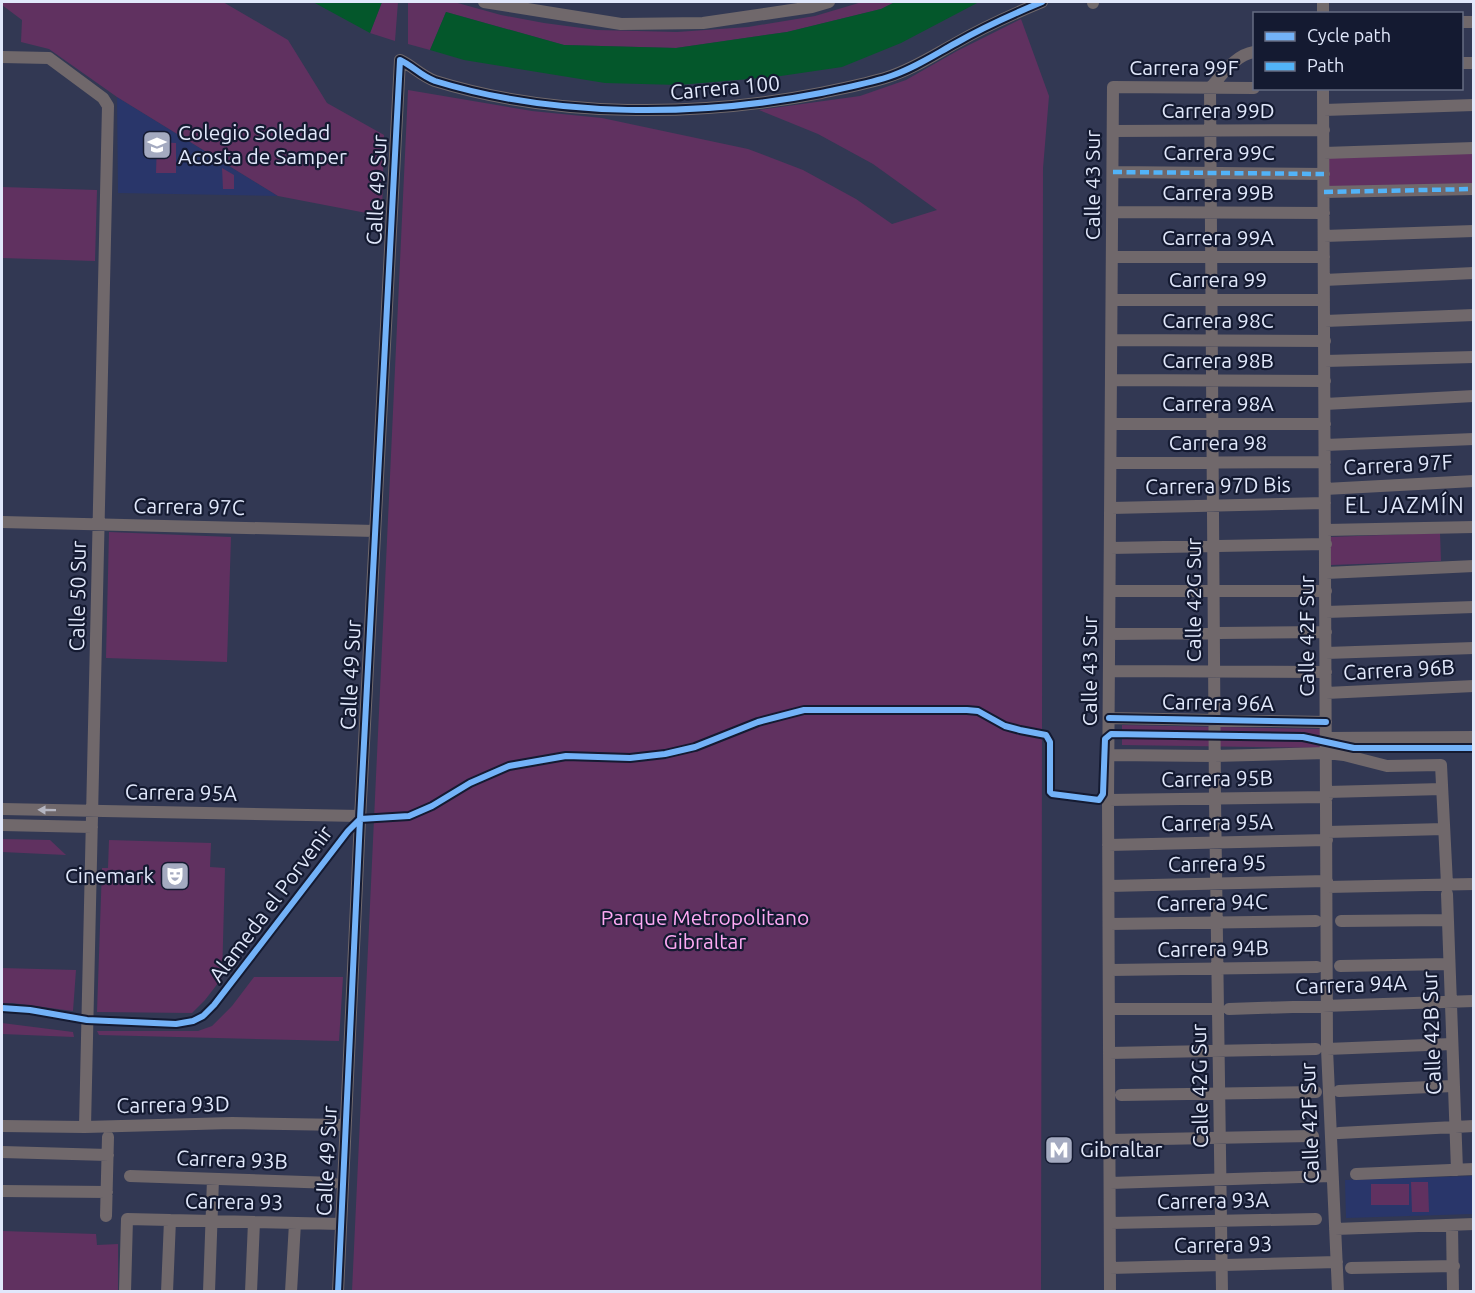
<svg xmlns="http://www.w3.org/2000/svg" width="1475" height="1293" viewBox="0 0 1475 1293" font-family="Ubuntu,sans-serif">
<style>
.built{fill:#29366a}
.green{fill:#603160}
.water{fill:#04572b}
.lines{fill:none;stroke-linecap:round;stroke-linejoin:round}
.minor{stroke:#70686b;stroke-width:12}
.quiet{stroke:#52b3f8;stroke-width:4.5;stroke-dasharray:9 4.5;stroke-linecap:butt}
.cycleway-casing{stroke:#141a31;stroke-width:10}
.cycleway{stroke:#73b2f8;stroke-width:6}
.oneway{fill:#b4b5c1}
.labels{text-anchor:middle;stroke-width:4.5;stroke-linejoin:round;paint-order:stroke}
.street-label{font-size:21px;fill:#e1e8fb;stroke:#141a31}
.poi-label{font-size:21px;fill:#e1e8fb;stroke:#141a31;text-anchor:start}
.park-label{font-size:21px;fill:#feaaf4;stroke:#141a31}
.neighbourhood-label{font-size:22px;letter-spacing:1.5px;fill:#e1e8fb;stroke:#141a31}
</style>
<rect width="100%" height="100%" fill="#323853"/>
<path class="built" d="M117 97 278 196 118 193Z
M1473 1176V1214L1346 1218 1345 1180Z"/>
<path class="green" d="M2 2H223L288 40 327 103 384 135 382 216 278 196 117 97 49 49 21 42 22 20 2 5Z
M382 2H398L395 41 370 33Z
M408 2H454L501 15 544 23 597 30 677 32 748 27 815 16 862 2H895L881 9 787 32 676 48 564 45 446 12 430 50 408 44Z
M1021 19 1049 96 1043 168 1041 1291H352L408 90 532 111 602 118 748 149 803 170 856 199 892 224 937 210 873 164 818 134 759 110 860 96 906 80 957 51Z
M157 142 176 143V173H156Z
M1473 151V185L1329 189 1328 155Z
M222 168 234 175V189H223Z
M2 187 97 190 95 261 2 258Z
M109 532 231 537 227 662 106 658Z
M1440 533 1441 561 1331 565 1329 537Z
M1122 725 1321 729V748L1122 745Z
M2 839 50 840 66 855 2 852Z
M109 840 211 843 210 867 225 868 222 978 205 1000 192 1013 97 1012 102 868H108Z
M2 968 76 970 73 1011 12 1003 2 1004Z
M254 977H343L339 1041 99 1035 97 1031H198L212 1026 232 1006Z
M2 1023 73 1032 74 1037 2 1034Z
M1411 1182H1428L1429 1212H1412Z
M1371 1184H1409V1205H1371Z
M2 1231 96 1234 97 1245 118 1244V1291H2Z"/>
<path class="water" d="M313 2H382L370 33Z
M895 2H979L901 43 842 67 774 77 679 85 605 83 464 60 430 50 446 12 564 45 676 48 787 32 881 9Z"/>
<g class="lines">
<path class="minor" d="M484 2 621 24 703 23 812 7 829 2
M1093 2V3
M1323 2V14
M1462 22H1474
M2 57 49 58 103 98 108 106 85 1127
M1462 63H1474
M1323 88 1327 1049 1338 1292
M1324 110 1474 105
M1113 131 1324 130
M1324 153 1474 148
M1113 172 1324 174
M1324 192 1474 189
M1113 212 1324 213
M1324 236 1474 231
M1112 257H1324
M1324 280 1474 273
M1112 300H1324
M1325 321 1474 315
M1112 340 1325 341
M1325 361 1474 357
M1111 380 1325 381
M1325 404 1474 396
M1111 424H1325
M1325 445 1474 439
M1111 463 1325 462
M1325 489 1474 481
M1111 508 1325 503
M2 522 375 531
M1326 530 1474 527
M1110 548 1326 544
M1326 573 1474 566
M1110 591H1326
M1326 612 1474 607
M1110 634 1326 632
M1326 653 1474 648
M1110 671 1326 672
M1326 693 1474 686
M1109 718 1326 722
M1327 738 1474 737
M1109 755 1214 756 1327 753 1344 755 1387 766 1441 765 1447 884
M1327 792 1442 789
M1108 800 1327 797
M2 809 360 816
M2 825 92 827
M1327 832 1444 829
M1108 845 1327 840
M1109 886 1327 881
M1327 887 1474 884
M1447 894 1457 1170
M1341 921 1448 920
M1109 924 1316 921
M1340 966 1449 964
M1110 970 1317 967
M1109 1009H1217
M1229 1009 1474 1001
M1327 1049 1452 1044
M1109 1053 1316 1049
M1339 1091 1453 1086
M1121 1095 1316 1092
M2 1126 85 1127 232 1123 345 1125
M1339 1133 1474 1126
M1110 1140 1313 1136
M2 1152 108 1155
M1356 1174 1474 1169
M130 1176 333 1183
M1110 1183 1331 1176
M2 1191 107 1192
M106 1216 108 1137
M1110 1223 1316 1219
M1452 1225 1453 1292
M1335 1229 1474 1224
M1110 1268 1337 1262
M1351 1268 1454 1266
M125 1292 127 1219 341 1224
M167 1292 170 1220
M209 1292 213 1179
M251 1292 254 1222
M291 1292 295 1223
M338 1292 360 819 400 60C413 66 421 76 435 81 555 118 699 117 821 93 844 88 866 84 888 77 913 69 934 55 956 43 984 27 1013 14 1042 2
M1110 1292 1108 800 1113 87 1254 88
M1222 1292 1215 799 1210 88C1223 74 1235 55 1254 52"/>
<path class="quiet" d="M1113 172 1324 174
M1324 192 1474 189"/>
<g class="cycleway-casing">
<path id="cycleway" d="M1109 718 1326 722
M2 1008 30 1010 87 1020 176 1024 193 1021 203 1016 214 1005 348 831 360 819 409 816 432 806 470 783 509 766 566 756 630 758 665 754 695 747 758 722 804 710H967L978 711 1005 726 1020 730 1046 735 1050 742V792L1052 794 1099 800 1103 794 1105 739 1111 734 1303 737 1354 748H1474
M338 1292 360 819 400 60C413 66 421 76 435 81 555 118 699 117 821 93 844 88 866 84 888 77 913 69 934 55 956 43 984 27 1013 14 1042 2"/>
</g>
<use href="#cycleway" class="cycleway"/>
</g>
<defs><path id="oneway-solid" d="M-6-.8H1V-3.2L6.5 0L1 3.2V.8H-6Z" transform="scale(1.5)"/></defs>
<use class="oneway" href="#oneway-solid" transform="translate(47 810) rotate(-179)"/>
<defs>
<g id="school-square" transform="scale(1.5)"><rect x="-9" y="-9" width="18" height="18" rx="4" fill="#a4aac0" stroke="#141a31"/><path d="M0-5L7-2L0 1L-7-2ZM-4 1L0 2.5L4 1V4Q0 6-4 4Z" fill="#fff"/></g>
<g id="theatre-square" transform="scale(1.5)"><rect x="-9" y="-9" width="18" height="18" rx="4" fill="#a4aac0" stroke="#141a31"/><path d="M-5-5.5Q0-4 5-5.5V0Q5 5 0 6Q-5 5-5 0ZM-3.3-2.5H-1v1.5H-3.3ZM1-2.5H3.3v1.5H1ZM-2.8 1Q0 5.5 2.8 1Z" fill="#fff"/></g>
<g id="metro-square" transform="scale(1.5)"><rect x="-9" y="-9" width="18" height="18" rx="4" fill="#a4aac0" stroke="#141a31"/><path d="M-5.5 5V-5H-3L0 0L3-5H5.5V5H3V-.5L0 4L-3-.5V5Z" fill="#fff"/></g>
</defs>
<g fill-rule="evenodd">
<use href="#school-square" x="157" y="145"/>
<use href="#theatre-square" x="175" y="876"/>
<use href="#metro-square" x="1059" y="1150"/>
</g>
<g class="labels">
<g class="street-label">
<text x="1184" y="75">Carrera 99F</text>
<text transform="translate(725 88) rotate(-5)" y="7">Carrera 100</text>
<text x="1218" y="118">Carrera 99D</text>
<text x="1219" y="160">Carrera 99C</text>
<text transform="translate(1093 185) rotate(-90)" y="7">Calle 43 Sur</text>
<text transform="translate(377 190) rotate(-87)" y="7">Calle 49 Sur</text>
<text x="1218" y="200">Carrera 99B</text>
<text x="1218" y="245">Carrera 99A</text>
<text x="1218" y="287">Carrera 99</text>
<text x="1218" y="328">Carrera 98C</text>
<text x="1218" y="368">Carrera 98B</text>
<text x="1218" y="411">Carrera 98A</text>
<text x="1218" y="450">Carrera 98</text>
<text transform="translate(1398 465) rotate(-3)" y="7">Carrera 97F</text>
<text transform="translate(1218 486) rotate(-1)" y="7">Carrera 97D Bis</text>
<text transform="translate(189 507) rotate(1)" y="7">Carrera 97C</text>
<text transform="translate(78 596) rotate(-89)" y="7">Calle 50 Sur</text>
<text transform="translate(1194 600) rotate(-90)" y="7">Calle 42G Sur</text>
<text transform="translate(1307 636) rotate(-90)" y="7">Calle 42F Sur</text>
<text transform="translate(1399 670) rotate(-3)" y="7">Carrera 96B</text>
<text transform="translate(1090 671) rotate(-90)" y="7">Calle 43 Sur</text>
<text transform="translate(351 675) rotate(-87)" y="7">Calle 49 Sur</text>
<text transform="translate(1218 703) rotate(1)" y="7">Carrera 96A</text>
<text transform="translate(1217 779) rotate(-1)" y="7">Carrera 95B</text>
<text transform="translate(181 793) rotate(1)" y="7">Carrera 95A</text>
<text transform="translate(1217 823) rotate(-1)" y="7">Carrera 95A</text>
<text transform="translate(1217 864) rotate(-1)" y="7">Carrera 95</text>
<text transform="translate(1212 903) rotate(-1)" y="7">Carrera 94C</text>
<text transform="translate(271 904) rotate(-53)" y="7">Alameda el Porvenir</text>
<text transform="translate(1213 949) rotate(-1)" y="7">Carrera 94B</text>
<text transform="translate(1351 985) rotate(-2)" y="7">Carrera 94A</text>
<text transform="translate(1432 1033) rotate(-92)" y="7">Calle 42B Sur</text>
<text transform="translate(1200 1086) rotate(-91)" y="7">Calle 42G Sur</text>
<text transform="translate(173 1105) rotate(-1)" y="7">Carrera 93D</text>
<text transform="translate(1310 1123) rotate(-92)" y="7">Calle 42F Sur</text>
<text transform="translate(232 1160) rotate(2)" y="7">Carrera 93B</text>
<text transform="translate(327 1161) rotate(-87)" y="7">Calle 49 Sur</text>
<text transform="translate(1213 1201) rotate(-1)" y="7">Carrera 93A</text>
<text transform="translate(234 1202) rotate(1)" y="7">Carrera 93</text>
<text transform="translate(1223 1245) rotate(-1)" y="7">Carrera 93</text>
</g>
<g class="poi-label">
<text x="178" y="140">Colegio Soledad<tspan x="178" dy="24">Acosta de Samper</tspan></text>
<text x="154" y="883" text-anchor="end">Cinemark</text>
<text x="1080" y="1157">Gibraltar</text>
</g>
<g class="park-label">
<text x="705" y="925">Parque Metropolitano<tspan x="705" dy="24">Gibraltar</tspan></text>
</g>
<g class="neighbourhood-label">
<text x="1405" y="513">EL JAZMÍN</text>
</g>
</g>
<rect width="1475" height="1293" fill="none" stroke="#e1e8fb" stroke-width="6"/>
<rect x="1253" y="12" width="210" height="78" fill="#141a31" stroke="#666c82" stroke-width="1.5"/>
<rect x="1265" y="32" width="30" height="9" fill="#73b2f8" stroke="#666c82" stroke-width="1.5"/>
<text x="1307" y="42" font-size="18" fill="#e1e8fb">Cycle path</text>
<rect x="1265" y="62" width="30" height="9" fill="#52b3f8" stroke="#666c82" stroke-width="1.5"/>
<text x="1307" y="72" font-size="18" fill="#e1e8fb">Path</text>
</svg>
